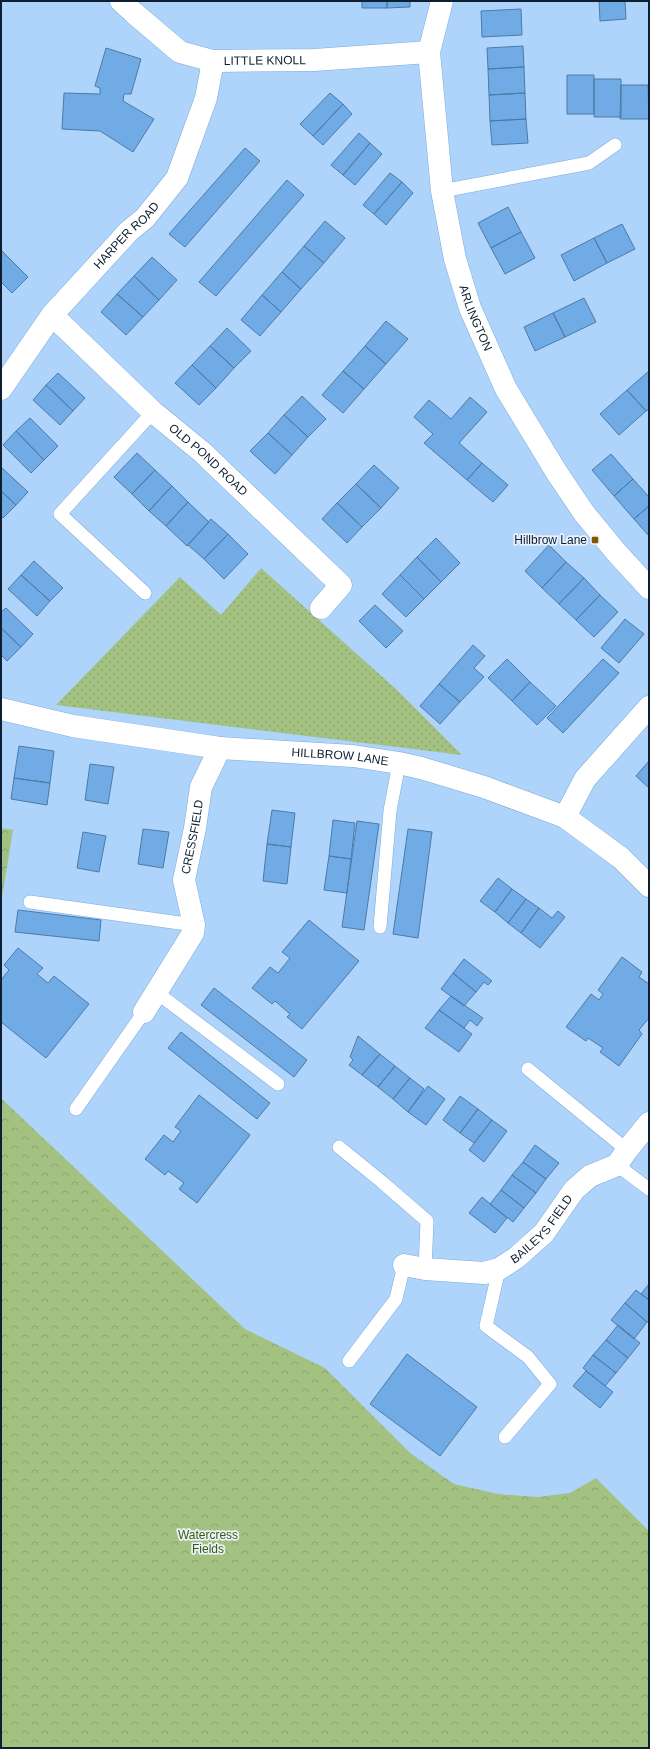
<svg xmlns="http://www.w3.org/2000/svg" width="650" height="1749" viewBox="0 0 650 1749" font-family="Helvetica,sans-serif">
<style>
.grass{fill:url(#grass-dots)}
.park{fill:url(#park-crowns)}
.building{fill:#70abe6;stroke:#4d7aa6}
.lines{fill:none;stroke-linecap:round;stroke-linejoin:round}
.service-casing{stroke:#7baad9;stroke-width:14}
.minor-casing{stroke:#7baad9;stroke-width:23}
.service{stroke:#fff;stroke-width:13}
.minor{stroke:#fff;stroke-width:22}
.poi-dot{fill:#875400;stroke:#e9f2fc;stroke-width:1.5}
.labels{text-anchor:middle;stroke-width:3.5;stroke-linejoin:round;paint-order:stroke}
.street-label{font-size:12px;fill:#0d1f31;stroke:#e9f2fc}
.poi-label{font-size:12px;fill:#0d1f31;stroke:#e9f2fc;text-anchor:end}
.park-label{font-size:12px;fill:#3b5a08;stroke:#e9f2fc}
</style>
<defs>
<pattern id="grass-dots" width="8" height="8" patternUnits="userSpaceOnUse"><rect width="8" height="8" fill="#a3c281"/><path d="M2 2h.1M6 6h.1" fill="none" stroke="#8ba670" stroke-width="1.8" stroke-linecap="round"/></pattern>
<pattern id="park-crowns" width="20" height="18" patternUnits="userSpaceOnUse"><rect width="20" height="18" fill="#a3c281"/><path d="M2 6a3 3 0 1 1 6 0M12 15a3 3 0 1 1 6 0" fill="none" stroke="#8ba670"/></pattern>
</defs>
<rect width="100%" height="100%" fill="#afd4fc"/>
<path class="grass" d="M261 568 397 690 462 755 56 705 180 577 221 615Z"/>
<path class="park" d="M1 828 13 830 1 904Z
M1 1098 245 1329 325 1368 410 1453 454 1484 498 1494 537 1497 570 1493 596 1478 649 1531V1748H1Z"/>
<path class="building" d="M362 1H387V8H362Z
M387 1H410V7L387 8Z
M599 1H625L626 19 600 21Z
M521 9 522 35 482 37 481 11Z
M523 46 524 67 488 69 487 48Z
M106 48 141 59 131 94H124L123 101 154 119 133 152 100 131 62 129 64 93 100 94V88L95 86Z
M524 67 525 93 489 95 488 69Z
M567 75H594V114H567Z
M594 79H621V117H594Z
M621 85H648L649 119H620Z
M330 93 343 104 313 136 300 124Z
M525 93 526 119 490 121 489 95Z
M343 104 352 114 323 145 313 136Z
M526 119 528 143 492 145 490 121Z
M359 133 370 143 343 175 331 165Z
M370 143 382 154 355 185 343 175Z
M245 148 260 161 185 247 169 234Z
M390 173 402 182 374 214 363 205Z
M287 180 304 195 216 296 199 282Z
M402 182 413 193 386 225 374 214Z
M508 207 521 232 491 248 478 223Z
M325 221 345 238 324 263 304 246Z
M622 224 635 249 607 263 594 238Z
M521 232 535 258 505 274 491 248Z
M594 238 607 263 574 281 561 255Z
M304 246 324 263 301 289 282 272Z
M1 250 28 277 12 293 1 282Z
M152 257 177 280 159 300 134 276Z
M282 272 301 289 281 312 262 295Z
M134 276 159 300 143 317 117 294Z
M117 294 143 317 126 335 101 312Z
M262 295 281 312 260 336 241 320Z
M584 298 596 322 565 337 553 313Z
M553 313 565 337 535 351 524 327Z
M386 321 408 339 386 364 365 346Z
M227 328 251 351 234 368 210 346Z
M210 346 234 368 216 388 192 365Z
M365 346 386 364 364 389 343 371Z
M192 365 216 388 199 405 175 383Z
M343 371 364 389 343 413 322 395Z
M649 371V409L646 411 627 390Z
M58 373 85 398 73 411 46 385Z
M46 385 73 411 60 425 33 400Z
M627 390 646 411 619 435 600 414Z
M302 396 326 419 308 437 284 415Z
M470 397 487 412 459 443 482 463 467 480 424 443 433 434 414 417 429 400 451 419Z
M284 415 308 437 292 455 268 433Z
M30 418 58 446 44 460 16 431Z
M16 431 44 460 31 473 3 445Z
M268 433 292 455 275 474 250 451Z
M137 453 155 470 132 494 114 477Z
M611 454 633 479 614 496 592 470Z
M482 463 508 485 493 502 467 480Z
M374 465 399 488 381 508 356 484Z
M1 467 28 492 16 505 1 491Z
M155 470 172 486 149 511 132 494Z
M633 479 649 497V506L634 519 614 496Z
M356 484 381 508 362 527 337 503Z
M172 486 188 502 166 526 149 511Z
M1 491 16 505 3 518 1 516Z
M188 502 209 522 187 546 166 526Z
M337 503 362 527 347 543 322 519Z
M649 506V536L634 519Z
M211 519 228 534 204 559 188 545Z
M228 534 248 554 224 579 204 559Z
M436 538 460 563 441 582 417 557Z
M549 545 566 562 542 588 525 571Z
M417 557 441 582 424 599 400 575Z
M34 561 63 588 50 601 21 575Z
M566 562 584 578 559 604 542 588Z
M21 575 50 601 37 616 8 589Z
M400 575 424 599 406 617 382 594Z
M584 578 600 595 576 620 559 604Z
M600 595 618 612 594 637 576 620Z
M375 605 403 631 386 648 359 621Z
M6 608 33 634 21 647 1 628V612Z
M625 619 644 634 619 663 601 648Z
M1 628 21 647 7 661 1 655Z
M473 645 485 656 474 668 484 677 460 702 439 684Z
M507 659 530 682 512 701 488 678Z
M603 659 619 673 563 733 547 718Z
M530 682 556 706 537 725 512 701Z
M439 684 460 702 440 724 420 706Z
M19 746 54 751 50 783 14 778Z
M649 761V788L636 776Z
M90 764 114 767 108 804 85 800Z
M14 778 50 783 47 805 11 799Z
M272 810 295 813 291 847 267 844Z
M333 820 355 823 351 859 329 856Z
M357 821 379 824 364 930 342 927Z
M143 829 169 832 163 868 138 864Z
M408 829 432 832 418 938 393 934Z
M83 832 106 836 99 872 77 868Z
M267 844 291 847 287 884 263 881Z
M329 856 351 859 347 893 324 890Z
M498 878 512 889 495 912 480 901Z
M512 889 526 899 508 923 495 912Z
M526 899 539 908 521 933 508 923Z
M539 908 552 918 558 911 565 917 540 948 521 933Z
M18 910 101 920 99 941 15 932Z
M309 920 359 961 302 1029 287 1017 290 1014 275 1001 272 1004 252 988 270 967 278 973 290 958 282 952Z
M18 948 43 968 37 974 48 983 54 976 89 1004 46 1058 1 1022V980L9 970 4 965Z
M622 957 642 972 639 977 649 984V1018L639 1030 642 1034 619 1066 600 1052 603 1048 588 1038 586 1041 566 1027 591 994 599 1000 603 994 598 990Z
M464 959 492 981 488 985 484 982 476 992 453 973Z
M453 973 476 992 464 1006 441 989Z
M214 988 307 1060 294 1077 201 1005Z
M451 996 483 1018 477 1026 470 1020 464 1028 439 1010Z
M439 1010 472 1034 459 1052 425 1028Z
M181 1032 270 1103 257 1119 168 1048Z
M358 1036 380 1054 362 1075 349 1065 353 1060 350 1057Z
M380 1054 395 1066 378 1087 362 1075Z
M395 1066 410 1078 393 1099 378 1087Z
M410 1078 424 1089 408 1112 393 1099Z
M428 1086 445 1099 426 1125 408 1112Z
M199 1095 250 1135 197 1203 179 1189 184 1183 168 1171 165 1175 145 1159 164 1135 173 1142 181 1131 175 1127Z
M460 1096 478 1109 460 1133 443 1120Z
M478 1109 492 1120 474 1143 460 1133Z
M492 1120 507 1131 484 1162 469 1150Z
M535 1145 559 1163 546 1179 523 1162Z
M523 1162 546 1179 536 1193 512 1175Z
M512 1175 536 1193 524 1208 501 1190Z
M501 1190 524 1208 513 1222 490 1204Z
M482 1197 507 1218 495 1233 469 1213Z
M649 1284V1300L641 1294Z
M636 1290 649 1300V1321L647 1322 625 1303Z
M625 1303 647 1322 634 1339 611 1320Z
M618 1325 640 1343 628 1358 606 1340Z
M606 1340 628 1358 616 1373 593 1355Z
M407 1354 477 1407 440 1456 370 1404Z
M593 1355 616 1373 605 1386 583 1368Z
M586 1371 613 1392 600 1408 573 1386Z"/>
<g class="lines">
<g class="service-casing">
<path id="service" d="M442 191 589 163 615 145
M145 593 60 514 153 412
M30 902 194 925
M380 927 390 811 399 763
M156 992 278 1084
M528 1069 627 1150
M76 1109 144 1012
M339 1147 382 1182 427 1221 425 1269
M617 1165 649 1189
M499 1269 486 1326 528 1357 550 1384 505 1437
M349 1361 396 1299 404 1265"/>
</g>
<g class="minor-casing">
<g id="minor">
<path id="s1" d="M121 1 134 13 180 52 213 61 314 60 429 52"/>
<path id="s2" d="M442 1 429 52 442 191 455 259 470 308 506 389 557 473 584 513 616 552 649 588"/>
<path id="s3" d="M52 315 153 412 202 452 341 585 321 608"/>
<path id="s4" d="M1 389 52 315 129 231 145 218 177 178 206 98 213 61"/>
<path id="s5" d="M1 709 73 726 220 748 353 756 399 763 421 768 484 787 565 817 621 858 649 886"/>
<path d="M565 817 585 779 649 707"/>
<path id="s6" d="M144 1012 193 933 194 925 184 880 195 828 201 787 220 748"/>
<path id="s7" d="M404 1265 425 1269 484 1273 499 1269 516 1258 544 1233 574 1190 590 1176 617 1165 627 1150 649 1123"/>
</g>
</g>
<use href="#service" class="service"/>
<use href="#minor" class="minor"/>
</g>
<rect class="poi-dot" x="591" y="536" width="8" height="8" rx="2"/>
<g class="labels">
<g class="street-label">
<text dy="4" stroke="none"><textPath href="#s1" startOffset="164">LITTLE KNOLL</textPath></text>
<text dy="4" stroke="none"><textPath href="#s4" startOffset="199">HARPER ROAD</textPath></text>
<text dy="4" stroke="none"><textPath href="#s2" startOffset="324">ARLINGTON</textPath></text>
<text dy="4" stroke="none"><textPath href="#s3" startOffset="213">OLD POND ROAD</textPath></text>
<text dy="4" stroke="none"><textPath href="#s5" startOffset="343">HILLBROW LANE</textPath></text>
<text dy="4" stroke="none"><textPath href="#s6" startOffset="191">CRESSFIELD</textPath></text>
<text dy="4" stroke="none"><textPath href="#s7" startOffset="155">BAILEYS FIELD</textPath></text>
</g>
<g class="poi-label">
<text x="587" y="544">Hillbrow Lane</text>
</g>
<g class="park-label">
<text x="208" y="1539">Watercress<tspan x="208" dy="14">Fields</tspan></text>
</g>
</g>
<rect width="650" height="1749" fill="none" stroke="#0d1f31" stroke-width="4"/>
</svg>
